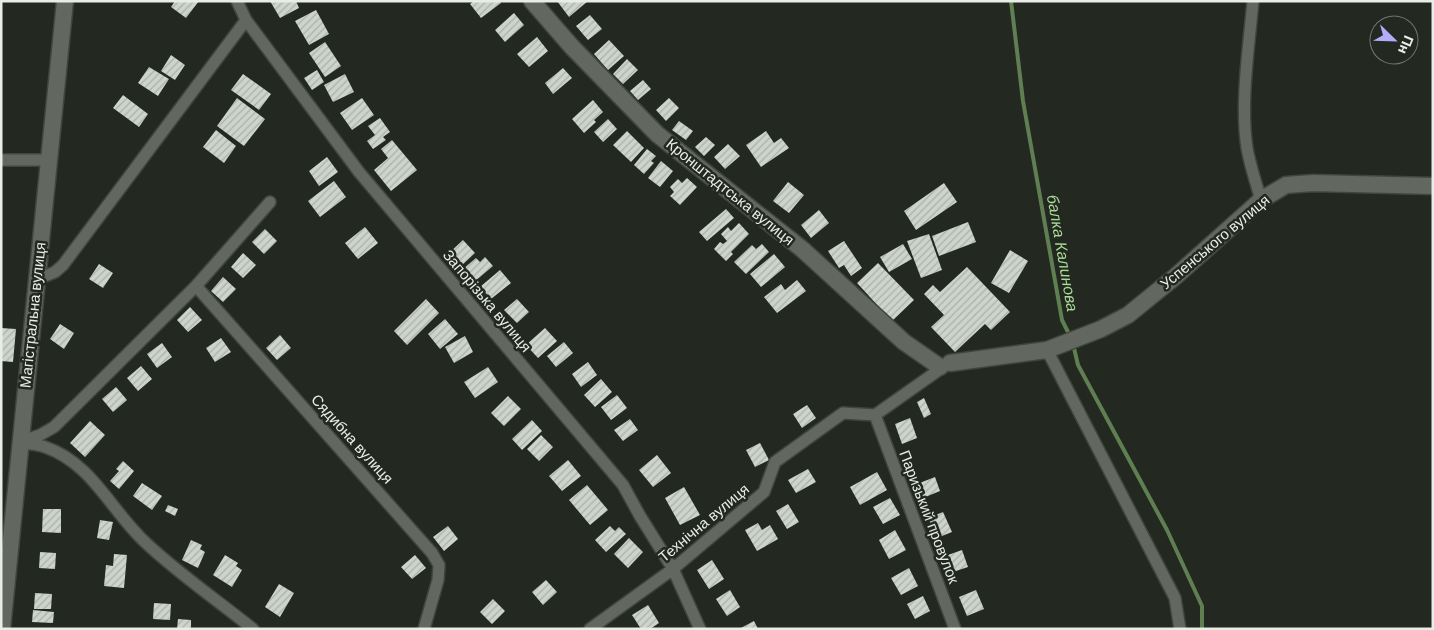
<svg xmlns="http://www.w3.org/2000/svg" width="1434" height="630" viewBox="0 0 1434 630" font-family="'DM Sans',sans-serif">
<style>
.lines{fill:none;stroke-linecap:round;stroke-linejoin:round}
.stream{stroke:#5f7f52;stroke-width:4}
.building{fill:url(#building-hatch)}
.street-casing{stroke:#41453f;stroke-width:14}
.secondary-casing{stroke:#41453f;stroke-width:19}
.street{stroke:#626860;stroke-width:11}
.secondary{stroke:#626860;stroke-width:16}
.labels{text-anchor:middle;stroke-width:5;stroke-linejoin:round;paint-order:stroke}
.street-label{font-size:15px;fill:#e9ede8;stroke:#232821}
.water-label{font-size:16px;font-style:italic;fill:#aadb97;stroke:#232821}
</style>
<defs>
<pattern id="building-hatch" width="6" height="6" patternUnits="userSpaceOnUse" patternTransform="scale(1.25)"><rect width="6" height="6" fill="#cdd4ca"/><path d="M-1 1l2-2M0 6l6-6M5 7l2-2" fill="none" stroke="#abb1a9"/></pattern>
</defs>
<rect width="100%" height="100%" fill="#232821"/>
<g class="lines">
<path class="stream" d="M1011 1 1023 101 1062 320 1070 336
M1073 344 1078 365 1167 530 1202 606V629"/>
</g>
<path class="building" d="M175 1H199L186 18 171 7Z
M270 1H296L299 8 280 18Z
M474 1H500L501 3 481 18 470 4Z
M557 1H588L569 17Z
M316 10 329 34 309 45 295 21Z
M514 13 524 25 505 42 495 30Z
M590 15 602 29 588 40 576 26Z
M537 37 548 51 529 67 517 54Z
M609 40 624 56 608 70 594 54Z
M325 42 341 66 325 77 309 53Z
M171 55 185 65 175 80 161 71Z
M627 59 638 70 623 84 613 74Z
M149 67 169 79 158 96 138 83Z
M563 68 572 78 553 94 545 83Z
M317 70 324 82 312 90 304 78Z
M243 74 271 94 259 110 231 90Z
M345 74 354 92 333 102 324 85Z
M643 80 651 89 638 100 630 91Z
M123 95 148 114 139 127 113 108Z
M237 98 265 119 244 146 217 126Z
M362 98 374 115 352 130 340 113Z
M669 98 679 108 666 121 656 110Z
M593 100 603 112 594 120 596 122 584 133 572 119Z
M380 118 390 132 383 137 386 140 373 149 367 141 375 135 368 126Z
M608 119 617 129 603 142 594 132Z
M679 121 693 131 686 140 672 130Z
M216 130 236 146 224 163 203 147Z
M627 131 644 148 631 162 613 145Z
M766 131 774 143 781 138 789 148 761 167 746 145Z
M706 137 715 145 704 156 695 147Z
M392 140 417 170 391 191 374 170 388 158 381 149Z
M728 144 740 156 725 169 714 157Z
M647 149 656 156 651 161 654 163 644 174 634 165Z
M327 157 338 172 319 186 309 171Z
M661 161 673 171 660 187 648 178Z
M687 178 697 187 680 205 670 196 674 192 670 187 678 179 682 183Z
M334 181 346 197 320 217 308 201Z
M788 182 804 195 789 213 773 201Z
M944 183 957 202 916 230 904 211Z
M726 209 734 218 707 241 699 232Z
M819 210 829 223 811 238 801 225Z
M968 222 976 242 939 256 932 236Z
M739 223 749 234 731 252 733 254 726 261 714 249 720 242 723 244 727 241 721 234 728 227 731 231Z
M365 227 378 243 358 259 345 243Z
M265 229 277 241 264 254 252 242Z
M929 234 942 270 921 278 907 241Z
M463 240 475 253 460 267 448 254Z
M844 241 862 268 851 276 844 265 839 268 828 251Z
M762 244 769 252 746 274 734 262 752 245 756 249Z
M903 244 912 259 889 272 880 257Z
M1010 250 1028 261 1009 293 991 283Z
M243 253 256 265 243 278 231 267Z
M774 254 785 267 761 287 750 274Z
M485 257 493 266 474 282 463 269 476 258 480 262Z
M878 263 914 300 892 321 857 283Z
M99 264 113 273 103 288 89 279Z
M967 267 1010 312 991 330 985 324 955 352 931 327 944 315 924 294 933 285 940 292Z
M500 270 511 283 491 299 480 287Z
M223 277 236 289 223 302 211 291Z
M797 280 806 291 777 313 764 297 781 284 785 290Z
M426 299 439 313 407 345 394 331Z
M517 299 529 312 517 323 504 310Z
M190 307 202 320 188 332 177 320Z
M445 319 458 334 440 349 428 334Z
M60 324 74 333 64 349 50 339Z
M1 328 16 329 13 362 1 361Z
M545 328 557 341 538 358 526 345Z
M280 335 291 348 277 360 266 348Z
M465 336 473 352 454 363 445 347Z
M221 338 231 352 215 362 206 348Z
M564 342 573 353 556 367 547 356Z
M162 343 172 357 157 368 147 354Z
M588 362 597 375 581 387 572 374Z
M141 366 152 379 138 391 127 378Z
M488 367 498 382 475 398 464 382Z
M601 379 612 392 595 407 584 395Z
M116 387 127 400 113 412 102 399Z
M617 395 627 408 611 420 601 407Z
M508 396 521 409 504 426 491 413Z
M924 398 931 414 924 418 917 402Z
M807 405 816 418 802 428 793 414Z
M910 418 917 438 902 444 895 424Z
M630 419 638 430 623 441 614 430Z
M532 420 542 431 522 450 512 439Z
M90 421 105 435 85 457 70 443Z
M541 435 553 447 539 461 527 449Z
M760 443 769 460 755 467 746 450Z
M657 455 671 473 653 487 639 470Z
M568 460 581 476 562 491 549 476Z
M123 461 134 471 119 489 110 481 119 471 116 469Z
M808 469 816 482 796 493 788 480Z
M877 472 887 490 860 505 850 487Z
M935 477 940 491 923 498 917 484Z
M142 483 162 496 152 510 133 496Z
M587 485 608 510 590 525 569 500Z
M684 487 700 515 680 525 665 498Z
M890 498 900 515 883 524 873 507Z
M788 504 799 522 787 529 776 511Z
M168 505 178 509 175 516 165 511Z
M43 509H61V533L42 532Z
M943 512 952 532 937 538 928 518Z
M100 520 113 522 109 540 97 538Z
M758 523 762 530 770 525 778 539 757 551 745 530Z
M448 526 458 539 444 551 433 537Z
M610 526 615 531 619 527 626 534 606 552 595 540Z
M895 530 906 550 889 559 879 540Z
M629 538 643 552 628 568 614 554Z
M191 540 202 545 200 549 205 552 198 568 182 560Z
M962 550 968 567 950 573 945 556Z
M40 552 56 553 55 569 39 568Z
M114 554 127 555 124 588 104 586 106 565 113 566Z
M225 555 238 563 236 566 242 570 232 587 213 575Z
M415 555 426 568 412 579 401 567Z
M712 560 724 579 709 589 697 570Z
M909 568 918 586 901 595 891 578Z
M546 580 557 592 543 605 532 592Z
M279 584 294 593 280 617 265 607Z
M730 590 740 607 727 616 716 599Z
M976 590 984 609 967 616 959 597Z
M35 593 52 594 51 609H34Z
M923 596 930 611 915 619 907 604Z
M493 599 505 611 492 624 480 612Z
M154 603 171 604 170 620 153 619Z
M648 605 659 623 650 629H641L632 615Z
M33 610 54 612 53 623 32 622Z
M178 619 191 620V629H177Z
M754 621 758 629H739Z"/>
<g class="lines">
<g class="street-casing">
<path id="street" d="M237 1 246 20 359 172 623 485 640 516 673 569 700 629
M1253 1C1249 46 1240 103 1247 148 1250 165 1256 183 1261 200
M1 160H49
M38 279 55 272 63 265 246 20
M196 286 432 553 439 565 438 580 424 629
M1047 350 1175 598 1180 629
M875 415 955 629
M20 442 40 435 54 427 196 286 270 202
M22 443C29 444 38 444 45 447 92 463 111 511 146 543 179 574 217 600 253 629
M590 629 673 569 764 492 775 462 843 413 875 415 946 365"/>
</g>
<g class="secondary-casing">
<path id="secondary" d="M532 1 572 47 657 134 802 249 904 342 940 367
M950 363 1047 350 1101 329 1128 315 1176 276 1261 200 1286 185 1313 183 1433 186
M2 629 65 1"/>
</g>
<use href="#street" class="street"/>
<use href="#secondary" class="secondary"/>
</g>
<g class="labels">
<g class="street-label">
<text transform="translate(730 192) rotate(39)" y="5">Кронштадтська вулиця</text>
<text transform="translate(1215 242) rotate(-40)" y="5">Успенського вулиця</text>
<text transform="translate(487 301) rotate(50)" y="5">Запорізька вулиця</text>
<text transform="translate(33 315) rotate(-84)" y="5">Магістральна вулиця</text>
<text transform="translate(352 439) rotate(48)" y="5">Сядибна вулиця</text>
<text transform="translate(929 517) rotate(69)" y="5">Паризький провулок</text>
<text transform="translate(704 523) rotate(-40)" y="5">Технічна вулиця</text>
</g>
<g class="water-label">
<text transform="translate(1063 253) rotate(80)" y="6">балка Калинова</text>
</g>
</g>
<rect width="1434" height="630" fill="none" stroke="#e9ede8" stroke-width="5"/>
<g transform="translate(1394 40) rotate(113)"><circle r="24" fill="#232821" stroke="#727771"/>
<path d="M0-4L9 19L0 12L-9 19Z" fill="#b3adf9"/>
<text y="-8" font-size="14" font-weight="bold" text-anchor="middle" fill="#e9ede8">Пн</text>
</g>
</svg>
